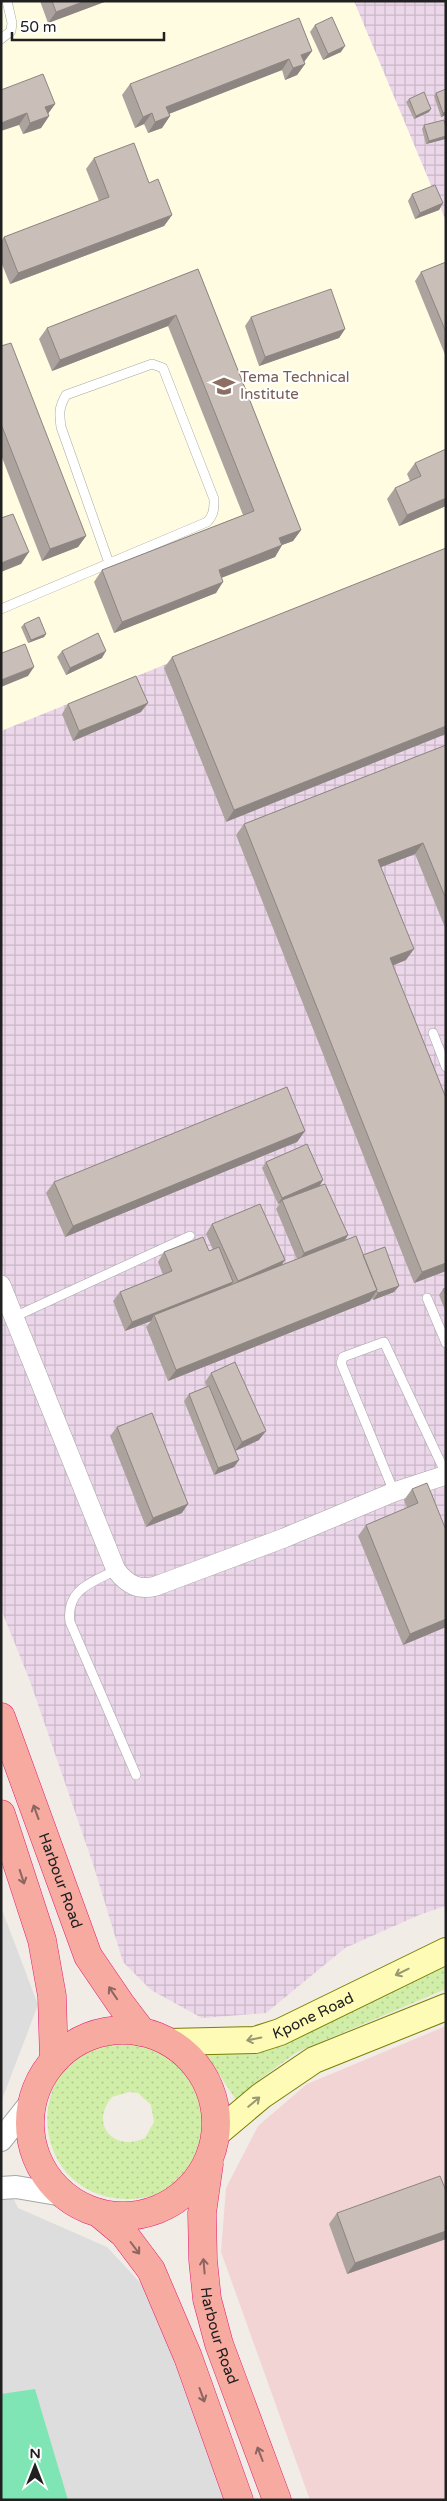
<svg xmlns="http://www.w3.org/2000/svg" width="447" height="2501" viewBox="0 0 447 2501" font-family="'Varela Round',sans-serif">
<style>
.residential{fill:#dedddd}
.commercial{fill:#f3d4d5}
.industrial{fill:url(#industrial-grid)}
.education{fill:#fffce1}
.grass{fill:url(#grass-dots);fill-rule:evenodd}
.pitch{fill:#7fe5b4}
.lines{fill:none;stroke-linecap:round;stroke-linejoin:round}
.service-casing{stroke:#a7a7a7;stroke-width:10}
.minor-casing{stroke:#a7a7a7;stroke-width:20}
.tertiary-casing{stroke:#a7a7a7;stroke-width:24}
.secondary-casing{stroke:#7b7e00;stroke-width:28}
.trunk-casing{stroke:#e71a73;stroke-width:29}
.service{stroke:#fff;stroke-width:9}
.minor{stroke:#fff;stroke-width:19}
.tertiary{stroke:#fff;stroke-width:22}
.secondary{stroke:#fefbb7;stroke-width:26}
.trunk{stroke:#f6aaa0;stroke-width:28}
.wall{fill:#ada39e}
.shaded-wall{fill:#8d8581}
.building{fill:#c9beb8;stroke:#8d8581}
.oneway{stroke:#8b6560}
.oneway2{stroke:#9a9873}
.labels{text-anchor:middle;stroke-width:4;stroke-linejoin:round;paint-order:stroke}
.education-label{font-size:15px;fill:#785e54;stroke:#fff;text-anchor:start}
.street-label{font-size:15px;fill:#202020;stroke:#fff}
</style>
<defs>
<pattern id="industrial-grid" width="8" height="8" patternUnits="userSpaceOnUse" patternTransform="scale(1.25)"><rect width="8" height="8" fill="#ebd7e9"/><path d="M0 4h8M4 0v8" fill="none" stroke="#c9b8c8"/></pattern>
<pattern id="grass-dots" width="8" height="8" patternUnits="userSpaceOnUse" patternTransform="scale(1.25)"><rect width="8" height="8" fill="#d1eea8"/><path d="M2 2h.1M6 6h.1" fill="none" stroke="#b3cc90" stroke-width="1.8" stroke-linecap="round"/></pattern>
</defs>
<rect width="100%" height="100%" fill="#f1ece6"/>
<path class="residential" d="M1 1907 38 2005 1 2102Z
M1 2172 18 2208 107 2247 159 2303 227 2500H1Z"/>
<path class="commercial" d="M446 2026V2500H310L221 2252 226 2188 258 2126 307 2084Z"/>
<path class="industrial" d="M1 1H446V1906L419 1915 345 1948 266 2013 202 2018 151 1990 123 1962 94 1867 30 1681 1 1609Z"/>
<path class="education" d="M1 1H354L446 221V551L1 731Z"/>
<path class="grass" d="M446 1954V1989L297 2052 260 2079 236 2100 203 2050Z
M131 2037C244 2054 226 2202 125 2199 23 2195 18 2044 131 2037ZM129 2092 138 2093 151 2105 154 2122 145 2138C114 2153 89 2124 112 2097Z"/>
<path class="pitch" d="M35 2389 68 2500H1V2394Z"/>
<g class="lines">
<g class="service-casing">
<path id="service" d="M1 39 11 31 12 23 7 1
M1 609 207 522C214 515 214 509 214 499L163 368 152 364 66 395C59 407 59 413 61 427L109 563
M433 1033 446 1067
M427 1298 446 1343
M14 1317 190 1236
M394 1492 341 1363 343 1357 384 1342 446 1474
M116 1570C91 1583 66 1589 70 1622L136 1775"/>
</g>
<g class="minor-casing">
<path id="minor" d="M1 1285 116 1570C127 1584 138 1591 156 1586L284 1538 394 1492 446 1475"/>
</g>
<g class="tertiary-casing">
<path id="tertiary" d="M1 2140 32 2101
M1 2188 16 2187 63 2195"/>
</g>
<g class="secondary-casing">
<g id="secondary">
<path id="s1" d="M169 2042 255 2040 280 2032 446 1951"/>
<path d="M217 2133 261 2096 314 2060 446 2007"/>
</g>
</g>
<g class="trunk-casing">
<g id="trunk">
<path id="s2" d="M1 1717 88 1956 120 2003 142 2032"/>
<path d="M1 1814 42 1940 52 1996 54 2061"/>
<circle cx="123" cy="2123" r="93"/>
<path id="s3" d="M209 2164 202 2213 203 2260 207 2299 219 2344 277 2500"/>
<path d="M100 2214 124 2234 151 2270 188 2357 239 2500"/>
</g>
</g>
<use href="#service" class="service"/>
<use href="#minor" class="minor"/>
<use href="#tertiary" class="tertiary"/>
<use href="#secondary" class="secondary"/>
<use href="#trunk" class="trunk"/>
</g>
<path class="wall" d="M40 1H107L48 23Z
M315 25 341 52 323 60 310 32Z
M312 51 304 62 305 64 297 75 285 80 282 70 169 114 170 116 162 128 148 133 144 124 135 128 122 95 130 84Z
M446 89V115L441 117 434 96 436 93Z
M1 90 55 104 48 114 49 116 41 128 23 134 19 125Z
M409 99 429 112 414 119 406 102Z
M424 125 446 136V139L426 144 422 129Z
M94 158 149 183 172 215 164 226 10 284 1 262V241L4 237 99 201 86 169Z
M412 194 443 203 439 210 415 219 408 201Z
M446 262V357L415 281 421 272Z
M198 269 301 530 293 541 282 545 275 557 222 577 216 593 114 633 94 582 102 570 243 515 168 326 52 371 39 339 47 328Z
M251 317 345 329 339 338 259 366 245 326Z
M1 346 86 536 78 547 42 561 1 455Z
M415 463 446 506 399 526 387 499 395 488 410 481 407 474Z
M446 548 226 822 164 668 172 657Z
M24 624 46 634 44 637 28 643 21 627Z
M62 651 102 658 66 675 57 657Z
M68 704 141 712 73 741 62 714Z
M446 745V930L415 854 381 867 406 960 393 965 446 1271 414 1283 236 835 244 824Z
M305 1131 297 1142 65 1237 46 1193 54 1182Z
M266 1162 319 1186 348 1235 345 1240 399 1286 394 1292 373 1300 372 1298 370 1301 168 1381 146 1327 151 1321 125 1331 113 1301 120 1292 163 1275 158 1262 164 1252 209 1251 213 1250 206 1234 212 1224 281 1265 297 1259 276 1209 280 1203 278 1204 262 1168Z
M446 1288V1313L439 1295 443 1289Z
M211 1373 259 1440 235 1451 239 1460 234 1467 214 1475 184 1401 189 1394 207 1387 205 1382Z
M117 1427 182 1513 146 1527 110 1436Z
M412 1489 446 1530V1627L403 1645 358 1536 366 1525 407 1508 404 1500Z
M446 2191V2239L347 2274 329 2224 337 2213Z"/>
<path class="shaded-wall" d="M85 1H107L48 23 56 12Z
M345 46 341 52 323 60 328 54Z
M312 51 304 62 301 55Z
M289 59 282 70 158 118 166 107Z
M305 64 297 75 285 80 293 68Z
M55 104 47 115 45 107Z
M431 109 429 112 414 119 416 116Z
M446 112V115L441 117 443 113Z
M27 113 19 125 1 131V123Z
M152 113 144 124 135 128 143 117Z
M49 116 41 128 23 134 30 123Z
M170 116 162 128 148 133 155 122Z
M446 136 445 139 426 144 429 141Z
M443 203 439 210 415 219 420 213Z
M172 215 164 226 10 284 18 273Z
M176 315 168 326 52 371 60 360Z
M345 329 339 338 259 366 265 357Z
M446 498V506L399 526 407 515Z
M301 530 293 541 271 549 279 538Z
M86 536 78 547 42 561 50 549Z
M282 545 275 557 211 582 219 570Z
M29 552 21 564 1 572V563Z
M223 582 216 593 114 633 122 622Z
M46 634 44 637 28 643 31 640Z
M106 651 102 658 66 675 70 668Z
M34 667 28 676 1 687V680Z
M148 703 141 712 73 741 79 731Z
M446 726V734L226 822 234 810Z
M423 843 415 854 371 871 378 860Z
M414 949 406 960 382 970 390 958Z
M305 1131 297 1142 65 1237 73 1226Z
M323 1180 319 1187 282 1200 280 1203 278 1204 282 1198Z
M348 1235 342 1245 298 1262 304 1253Z
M285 1260 279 1269 231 1290 238 1281Z
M446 1263V1271L414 1283 422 1272Z
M233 1282 226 1291 154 1315 151 1321 125 1331 132 1322Z
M399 1286 394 1292 373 1300 378 1293Z
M377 1290 370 1301 168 1381 176 1370Z
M266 1431 259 1440 235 1451 242 1442Z
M239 1460 234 1467 214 1475 218 1468Z
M188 1504 182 1513 146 1527 153 1518Z
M446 1619V1627L403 1645 410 1634Z
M446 2231V2239L347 2274 355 2263Z"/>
<path class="building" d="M52 1H85L56 12Z
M332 17 345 46 328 54 315 25Z
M299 18 312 51 301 55 305 64 293 68 289 59 166 107 170 116 155 122 152 113 143 117 130 84Z
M43 74 55 104 45 107 49 116 30 123 27 113 1 123V90Z
M446 89V112L443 113 436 93Z
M424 92 431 109 416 116 409 99Z
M444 120 446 128V136L429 141 424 125Z
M134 143 149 183 158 179 172 215 18 273 4 237 109 197 94 158Z
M435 185 443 203 420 213 412 194Z
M446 262V332L421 272Z
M198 269 301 530 279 538 282 545 219 570 223 582 122 622 102 570 254 511 176 315 60 360 47 328Z
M331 289 345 329 265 357 251 317Z
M11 343 86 536 50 549 1 424V346Z
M446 449V498L407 515 395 488 421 476 415 463Z
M13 514 29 552 1 563V518Z
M446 548V726L234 810 172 657Z
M39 617 46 634 31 640 24 624Z
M98 633 106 651 70 668 62 651Z
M25 644 34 667 1 680V651L2 653Z
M136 676 148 703 79 731 68 704Z
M446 745V899L423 843 378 860 414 949 390 958 446 1098V1263L422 1272 244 824Z
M287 1087 305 1131 73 1226 54 1182Z
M307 1144 323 1180 282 1198 266 1162Z
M325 1184 348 1235 304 1253 282 1200Z
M260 1204 285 1260 238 1281 212 1224Z
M356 1236 377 1290 176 1370 154 1315Z
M203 1237 209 1251 219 1247 233 1282 132 1322 120 1292 172 1271 164 1252Z
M385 1247 399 1286 378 1293 376 1290H377L363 1255Z
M446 1288V1295L443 1289Z
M235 1362 266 1431 242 1442 211 1373Z
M209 1386 239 1460 218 1468 189 1394Z
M152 1413 188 1504 153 1518 117 1427Z
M427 1483 446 1530V1565H445L446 1567V1619L410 1634 366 1525 418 1503 412 1489Z
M440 2176 446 2191V2231L355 2263 337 2213Z"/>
<defs><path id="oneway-shaft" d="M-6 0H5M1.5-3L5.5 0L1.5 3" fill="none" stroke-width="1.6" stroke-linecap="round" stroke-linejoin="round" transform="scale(1.25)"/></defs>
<g class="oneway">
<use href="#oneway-shaft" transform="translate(36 1812) rotate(-110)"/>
<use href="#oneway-shaft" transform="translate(22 1877) rotate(72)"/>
<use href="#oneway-shaft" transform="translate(113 1993) rotate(-124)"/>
<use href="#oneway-shaft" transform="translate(135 2248) rotate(53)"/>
<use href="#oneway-shaft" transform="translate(204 2266) rotate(-95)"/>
<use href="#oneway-shaft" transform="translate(202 2395) rotate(70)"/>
<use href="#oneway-shaft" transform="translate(260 2454) rotate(-111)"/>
</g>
<g class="oneway2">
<use href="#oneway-shaft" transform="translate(402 1972) rotate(154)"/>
<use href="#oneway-shaft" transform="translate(254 2039) rotate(169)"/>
<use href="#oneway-shaft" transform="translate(254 2102) rotate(-40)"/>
</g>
<defs>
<g id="school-bare" transform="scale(1.725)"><path d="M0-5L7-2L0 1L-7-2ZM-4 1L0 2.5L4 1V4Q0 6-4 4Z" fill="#8d6e63" stroke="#fff" stroke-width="2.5" paint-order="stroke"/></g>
</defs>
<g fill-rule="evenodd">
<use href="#school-bare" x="224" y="386"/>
</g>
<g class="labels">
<g class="education-label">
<text x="240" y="382">Tema Technical<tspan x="240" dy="17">Institute</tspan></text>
</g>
<g class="street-label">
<text dy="5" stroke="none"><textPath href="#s2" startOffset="174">Harbour Road</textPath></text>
<text dy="5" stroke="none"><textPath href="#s1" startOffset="149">Kpone Road</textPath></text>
<text dy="5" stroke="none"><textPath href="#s3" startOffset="174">Harbour Road</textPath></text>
</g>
</g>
<rect width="447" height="2501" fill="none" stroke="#202020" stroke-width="5"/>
<g transform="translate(35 2466)" stroke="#ffffff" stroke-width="4" paint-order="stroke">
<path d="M0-4L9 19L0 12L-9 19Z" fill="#202020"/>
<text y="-8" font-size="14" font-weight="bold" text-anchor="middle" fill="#202020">N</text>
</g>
<path d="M12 32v8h152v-8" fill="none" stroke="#202020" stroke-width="2.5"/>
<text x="20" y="32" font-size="15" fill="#202020" stroke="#ffffff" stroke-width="4" paint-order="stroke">50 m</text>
</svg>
